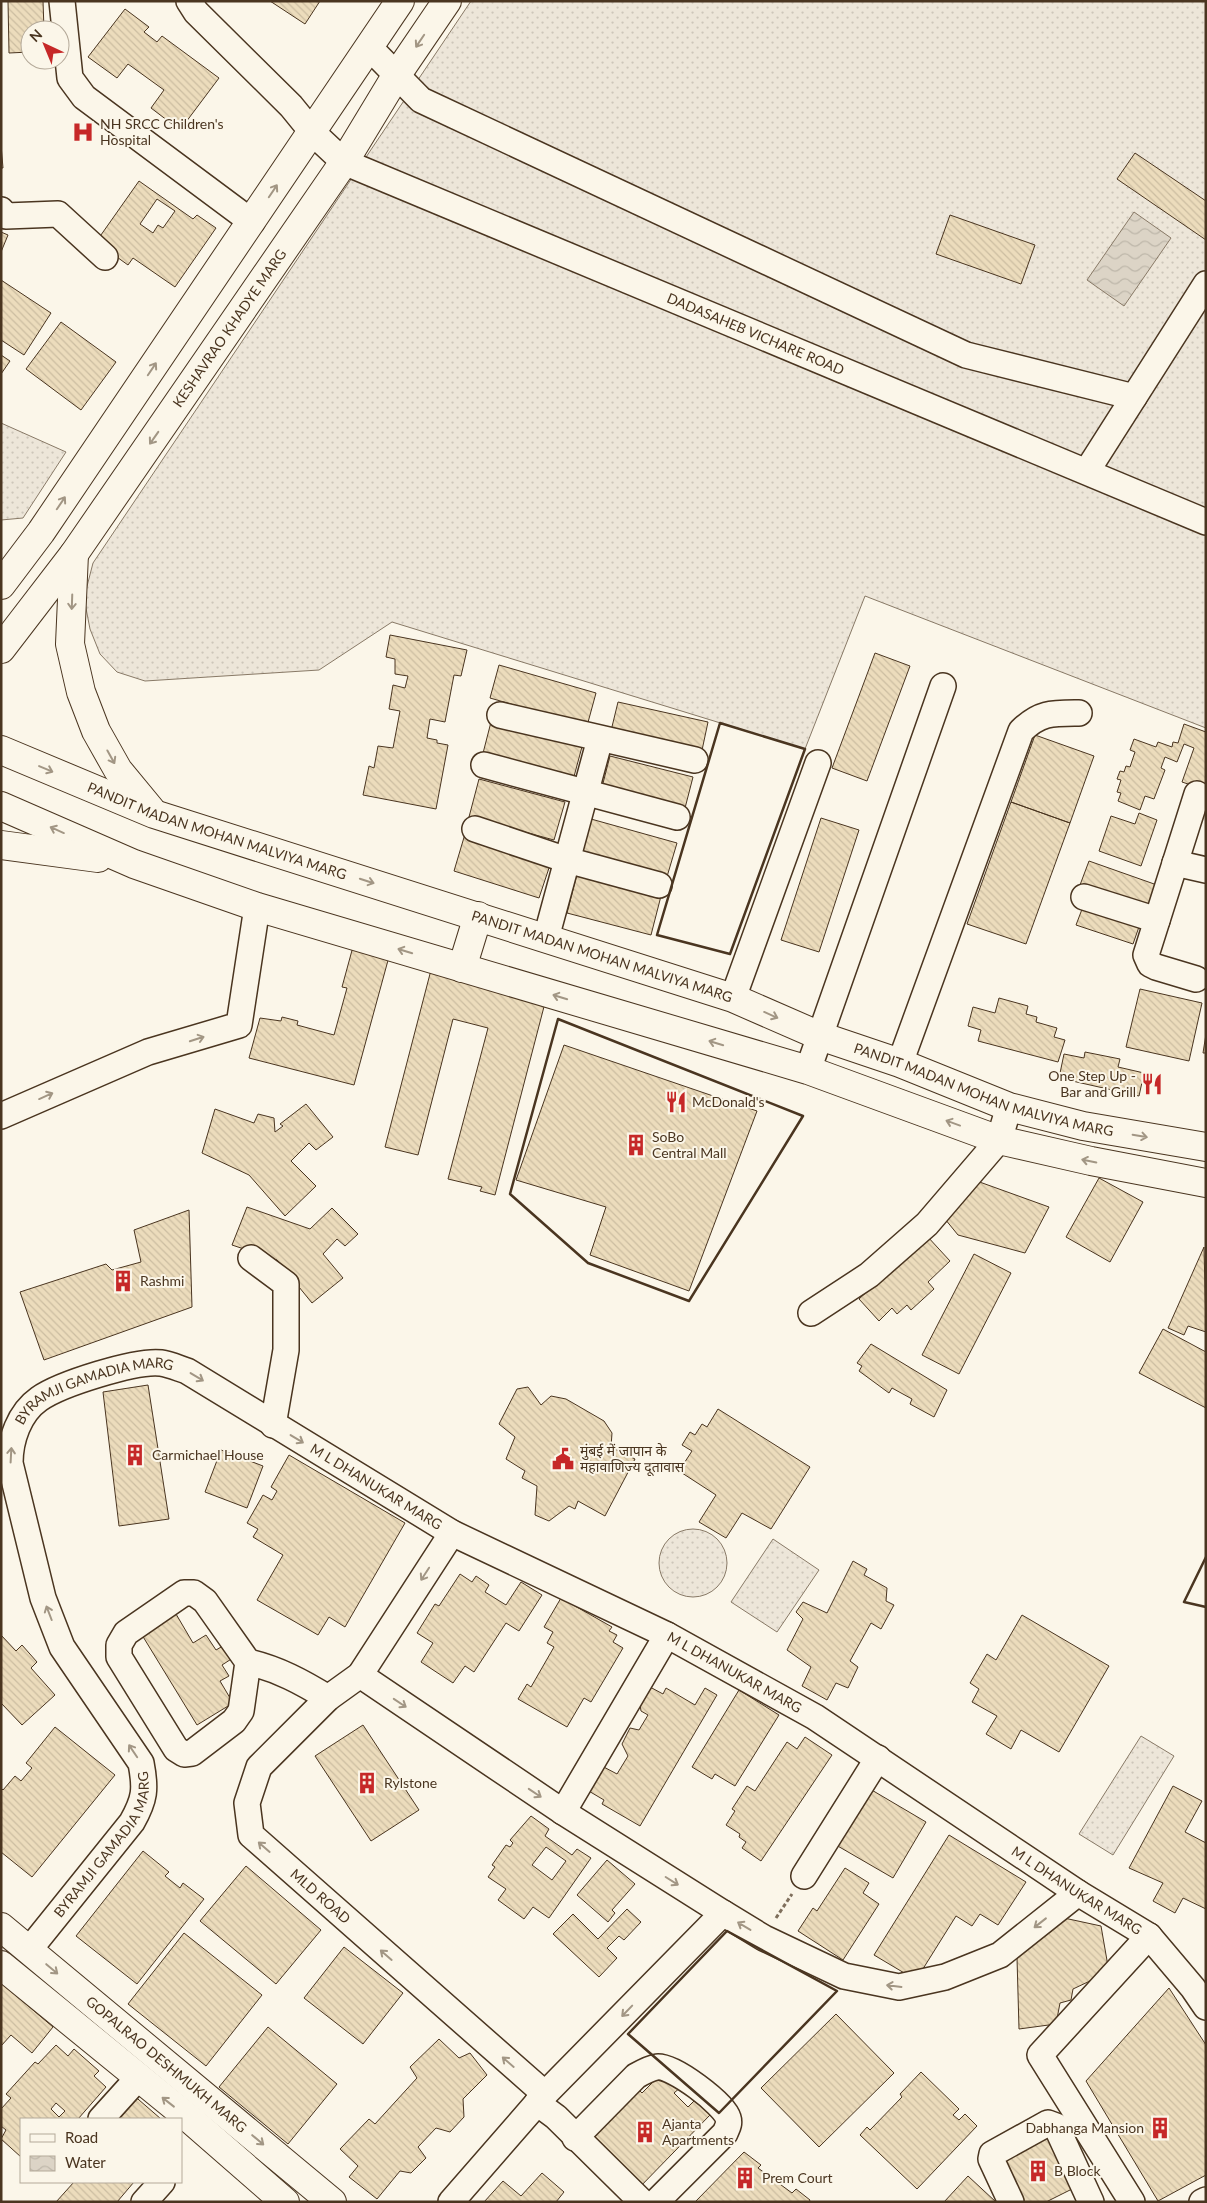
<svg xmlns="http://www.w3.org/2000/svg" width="1207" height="2203" viewBox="0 0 1207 2203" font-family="Lato,'Noto Sans Devanagari',sans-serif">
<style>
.grass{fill:url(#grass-dots);stroke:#887966}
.water{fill:url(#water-waves);stroke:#887966}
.building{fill:url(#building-back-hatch);stroke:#4a3520;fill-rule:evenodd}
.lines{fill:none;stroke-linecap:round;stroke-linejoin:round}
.minor-casing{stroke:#4a3520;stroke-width:28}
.major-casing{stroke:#4a3520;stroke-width:30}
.path{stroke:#7f6f5c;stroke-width:3;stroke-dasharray:4 2.5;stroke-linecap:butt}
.minor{stroke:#fbf6e9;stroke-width:25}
.major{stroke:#fbf6e9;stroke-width:28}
.wall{stroke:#4a3520;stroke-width:2.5}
.oneway{stroke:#a29684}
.labels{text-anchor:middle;stroke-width:4;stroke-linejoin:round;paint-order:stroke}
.poi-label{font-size:14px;fill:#4a3520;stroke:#fbf6e9;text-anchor:start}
.street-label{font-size:14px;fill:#4a3520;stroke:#fbf6e9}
</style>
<defs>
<pattern id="grass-dots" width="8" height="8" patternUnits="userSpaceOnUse" patternTransform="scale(1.25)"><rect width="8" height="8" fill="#ede6d9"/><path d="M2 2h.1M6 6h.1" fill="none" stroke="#cdc6ba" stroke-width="1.8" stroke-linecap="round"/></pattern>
<pattern id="water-waves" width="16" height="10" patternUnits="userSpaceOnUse" patternTransform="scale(1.25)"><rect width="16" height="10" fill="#dcd4c6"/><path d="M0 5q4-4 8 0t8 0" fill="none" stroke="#beb7aa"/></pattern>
<pattern id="building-back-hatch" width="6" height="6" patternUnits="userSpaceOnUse" patternTransform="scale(1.25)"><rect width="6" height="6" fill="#ecdcbc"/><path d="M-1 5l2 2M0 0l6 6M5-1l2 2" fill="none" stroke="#ccbda1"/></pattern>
</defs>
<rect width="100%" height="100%" fill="#fbf6e9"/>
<path class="grass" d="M471 1H1206V728L865 596 805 749 392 622 319 670 145 681 117 672 100 654 90 629 84 598 93 563Z
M1 423 66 452 23 518 1 520Z
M659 1563a34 34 0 1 1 68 0a34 34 0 1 1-68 0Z
M773 1539 819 1570 777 1632 731 1602Z
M1141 1736 1174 1756 1113 1855 1079 1834Z"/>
<path class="water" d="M1134 212 1171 238 1124 306 1087 280Z"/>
<path class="building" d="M8 1H43L44 30H30V52L9 53Z
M270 1H320L305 24Z
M125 9 149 27 144 32 157 42 162 36 219 78 180 130 151 108 164 90 128 64 117 78 88 57Z
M1 145 3 168H1Z
M1135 153 1206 201V240L1117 179Z
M139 181 193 219 197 215 216 228 175 287 133 258 128 265 96 242ZM157 199 175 211 163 228 158 225 153 233 140 224Z
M950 215 1035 245 1021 284 936 254Z
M1 232 8 235 1 252Z
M1 280 51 313 24 355 1 340Z
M61 322 116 362 81 410 26 369Z
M1 355 10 361 1 374Z
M390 635 467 650 461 676 454 675 445 722 430 719 427 738 437 740V743L448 745 436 809 363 795 369 766 374 768 378 746 393 748 400 711 389 709 393 685 405 688 408 676 395 674V659L386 657Z
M875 653 910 666 867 781 832 768Z
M499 665 596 693 587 726 490 698Z
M618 702 708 722 701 755 610 735Z
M491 722 583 743 572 784 481 761Z
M1184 724 1206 732V790L1182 782 1194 748 1184 744 1177 762 1165 757 1161 768 1165 770 1154 799 1145 796 1140 810 1118 801 1121 793 1117 792 1121 780 1117 779 1120 771 1124 772 1126 766 1130 767 1135 752 1130 750 1134 739 1156 747 1158 742 1172 747 1173 742 1178 743Z
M1035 735 1094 756 1070 823 1011 802Z
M610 756 693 777 684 812 601 791Z
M479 779 565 802 554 840 469 817Z
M1011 802 1070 823 1026 944 967 924Z
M1139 813 1157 820 1141 866 1099 851 1111 816 1135 824Z
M821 818 859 830 819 952 781 940Z
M591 819 677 843 666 880 581 856Z
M465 834 551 862 539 898 454 871Z
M1089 861 1157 885 1148 909 1080 885Z
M577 874 661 896 651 935 567 913Z
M1084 904 1140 924 1133 944 1076 925Z
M354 943 390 953 354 1085 249 1058 260 1018 281 1021 282 1017 298 1021 297 1025 334 1035 347 988 342 987Z
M431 970 546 999 495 1195 480 1191 482 1187 448 1179 488 1028 453 1019 418 1155 385 1147Z
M1140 989 1202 1003 1189 1061 1126 1047Z
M999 998 1028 1006 1026 1014 1037 1017 1036 1022 1057 1028 1054 1037 1065 1040 1058 1062 978 1041 981 1030 968 1026 973 1007 995 1013Z
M1206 1034V1053H1203Z
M564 1045 757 1111 689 1291 590 1255 606 1207 516 1180Z
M1085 1052 1120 1059 1118 1067 1144 1073 1139 1096 1059 1078 1064 1054 1084 1058Z
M306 1104 333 1137 316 1150 309 1143 291 1161 316 1186 285 1216 249 1175 202 1153 215 1109 254 1123 258 1114 274 1118 275 1132 283 1126 280 1124Z
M1099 1178 1143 1202 1110 1262 1066 1237Z
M974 1180 1049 1207 1025 1253 958 1235 945 1219Z
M247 1207 310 1229 332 1208 358 1234 345 1246 337 1239 323 1254 343 1278 312 1303 277 1260 232 1245Z
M189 1210 192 1307 44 1360 20 1292 106 1264 112 1270 141 1262 134 1230Z
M927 1236 950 1261 928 1282 934 1289 911 1310 907 1305 897 1314 892 1308 879 1321 859 1299Z
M1204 1247 1206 1332 1188 1326 1184 1335 1168 1328Z
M974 1254 1011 1273 959 1374 922 1355Z
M1163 1329 1206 1352V1408L1139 1373Z
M871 1344 947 1390 934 1417 910 1404 912 1399 892 1388 889 1393 859 1371 862 1366 857 1363Z
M148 1385 169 1519 119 1526 103 1392Z
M528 1387 541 1405 551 1396 566 1399 604 1421 612 1433 611 1447 635 1459 605 1516 578 1501 575 1509 569 1506 549 1521 535 1515 537 1486 522 1478 525 1471 506 1459 515 1437 499 1424 517 1389Z
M718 1409 810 1467 771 1529 742 1513 726 1538 699 1522 716 1495 679 1471 692 1451 682 1445 690 1432 695 1435 702 1424 707 1427Z
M221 1450 263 1466 247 1508 205 1492Z
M289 1455 405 1523 345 1627 329 1617 318 1635 257 1600 283 1555 253 1537 258 1529 247 1523 263 1495 272 1500 277 1491 271 1487Z
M853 1561 867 1569 864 1575 887 1588 886 1601 894 1605 881 1629 871 1623 850 1661 858 1667 848 1688 836 1683 827 1700 802 1686 811 1667 787 1650 803 1619 796 1612 803 1602 827 1613Z
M460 1574 472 1582 476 1576 489 1585 485 1592 506 1605 521 1582 542 1595 519 1631 506 1623 474 1672 465 1666 453 1683 421 1662 433 1643 417 1633 435 1604 439 1606Z
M561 1598 612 1627 609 1631 617 1635 613 1642 623 1648 591 1702 584 1698 567 1727 518 1699 527 1684 531 1687 554 1647 547 1643 553 1632 544 1627Z
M176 1614 193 1643 206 1635 216 1650 228 1643 236 1656 222 1665 229 1676 220 1681 233 1703 197 1725 142 1635Z
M1022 1615 1109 1666 1059 1752 1021 1730 1011 1749 986 1734 997 1716 972 1702 979 1689 970 1683 987 1654 996 1660Z
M1 1635 16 1651 22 1645 37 1662 31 1668 55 1695 22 1725 1 1703Z
M650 1687 663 1694 666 1688 695 1705 705 1688 717 1695 640 1826 602 1804 604 1800 587 1790 600 1765 617 1774 628 1756 622 1744 630 1728 639 1730 648 1715 641 1711 639 1698Z
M739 1690 779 1715 735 1786 715 1774 712 1779 692 1767Z
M363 1725 419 1810 371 1841 315 1756Z
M55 1727 115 1775 32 1877 1 1852V1788L3 1790 15 1776 21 1781 32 1768 26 1763Z
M805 1737 832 1755 761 1861 742 1848 746 1842 739 1837 740 1834 726 1825 735 1811 732 1809 747 1786 755 1791 787 1742 797 1749Z
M1173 1786 1202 1801 1185 1832 1206 1843V1909L1183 1898 1175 1913 1153 1901 1163 1883 1129 1868Z
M870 1789 926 1822 893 1878 836 1845Z
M531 1816 549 1829 545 1836 572 1855 577 1849 591 1858 549 1918 533 1907 524 1919 498 1900 506 1889 488 1877 495 1867 492 1865 506 1845 510 1847 513 1843 510 1840ZM546 1847 566 1861 552 1880 532 1865Z
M949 1835 1026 1882 998 1925 980 1914 972 1926 956 1916 916 1980 874 1955Z
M143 1851 169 1872 165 1876 180 1888 183 1883 204 1899 137 1984 76 1936Z
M607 1860 635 1884 612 1910 615 1913 608 1922 577 1895Z
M246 1866 321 1930 276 1984 200 1921Z
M845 1868 869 1883 863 1893 879 1904 843 1960 798 1931 813 1908 817 1911Z
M627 1909 641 1922 624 1940 619 1936 607 1948 617 1958 599 1977 553 1934 573 1914 598 1939Z
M1064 1918 1101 1926 1109 1972 1073 1989 1071 2000 1060 2003 1056 2024 1019 2029 1017 1958Z
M184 1933 262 1995 206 2066 128 2004Z
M344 1947 403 1993 363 2044 304 1998Z
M1 1983 53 2027 32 2053 11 2035 1 2046Z
M1169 1988 1206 2045V2175L1158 2201 1086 2081Z
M836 2014 894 2073 819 2147 761 2088Z
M268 2027 337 2084 288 2144 219 2087Z
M439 2039 459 2058 470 2053 487 2075 463 2099 464 2117 450 2132 436 2128 418 2147 426 2158 411 2173 400 2171 377 2199 349 2177 358 2166 340 2149 369 2119 375 2124 417 2078 410 2067Z
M56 2045 68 2056 74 2049 99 2071 94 2076 106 2087 78 2119H21V2157L1 2139 6 2130 1 2126V2109L11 2098 6 2094 35 2062 38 2064ZM56 2103 65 2111 59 2117 51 2109Z
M665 2070 681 2087 674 2093 688 2107 695 2100 710 2115 636 2191 587 2142 635 2086 642 2093Z
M921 2072 959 2109 953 2115 959 2120 965 2114 977 2126 917 2189 860 2135 867 2127 870 2130 902 2097 900 2094Z
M131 2093 161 2119H107Z
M1053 2129 1080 2185 1046 2202H1017L995 2157Z
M744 2152 761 2165 758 2168 792 2193 796 2189 810 2200 809 2202H695Z
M542 2173 564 2192 556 2202H484L503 2181 521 2196Z
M968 2176 996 2202H944Z
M74 2182H134L117 2202H56Z"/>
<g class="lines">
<g class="minor-casing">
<g id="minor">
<path d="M62 1 70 78 84 97 252 222"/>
<path id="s1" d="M189 1 196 12 291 106 313 133 344 162 1206 522"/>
<path d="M369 47 421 100 966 355 1134 397"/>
<path d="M1 210 6 216 58 214 105 257"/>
<path d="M1087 471 1206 284"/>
<path d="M500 715 695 760"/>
<path d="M484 765 677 817"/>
<path d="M475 829 567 860 659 885"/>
<path d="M1175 863 1206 870"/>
<path d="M1084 897 1157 920"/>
<path d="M546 938 600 739"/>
<path d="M1196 979 1156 967 1150 964 1146 955 1197 794"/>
<path d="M733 998 818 763"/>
<path d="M900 1063 1021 731C1040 712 1053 713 1079 713"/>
<path d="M808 1070 943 686"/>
<path d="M1 1116 148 1052 239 1025 257 907"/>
<path d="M251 1258 286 1284V1350L273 1425"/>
<path d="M811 1313 869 1275 927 1224 999 1140 1009 1107"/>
<path id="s2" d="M452 1533 360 1675 328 1698 259 1767 247 1803 251 1835 545 2094"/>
<path d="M248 1662 241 1711 234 1721 192 1753 184 1754 176 1749 119 1657V1645L126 1633 184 1593H194L205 1601 248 1662C278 1669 302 1682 328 1698"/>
<path d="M360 1675 563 1812 723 1913"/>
<path d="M563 1812 667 1635"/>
<path d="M804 1876 878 1758"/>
<path id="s3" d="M29 1950 132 1822C145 1799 146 1789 141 1763L62 1647 43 1598 10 1463C10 1440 19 1413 39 1399 60 1384 136 1360 161 1363 169 1364 178 1368 187 1371L452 1533 667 1635 815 1717 1078 1893 1149 1936 1193 1988 1206 2007"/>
<path d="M537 2103 556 2117 642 2202"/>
<path d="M101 2119 138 2078"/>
<path d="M575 2138 636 2076C643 2072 650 2068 657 2067 673 2065 724 2104 728 2118 730 2124 727 2128 725 2133L656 2202"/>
<path d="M144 2202 162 2182"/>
<path d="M451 2202 545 2094 723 1913 764 1938 844 1976 899 1987 945 1977 1000 1955 1078 1893"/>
<path d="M1011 2202 991 2159 992 2154 1048 2123 1056 2126 1091 2202"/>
<path d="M1132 2202 1040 2055 1149 1936"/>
<path d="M1202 2202 1206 2200"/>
</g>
</g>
<g class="major-casing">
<g id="major">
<path d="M74 554 70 644 81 692 96 731 118 770 151 810"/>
<path d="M1 585 41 532 400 1"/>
<path id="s4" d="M1 649 74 554 344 162 396 76 447 1"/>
<path id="s5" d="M1 750 154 814 733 998 820 1036 900 1063 1009 1107 1083 1126 1206 1147"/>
<path d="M1 806 134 864 257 907 808 1070 999 1140 1091 1161 1206 1183"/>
<path d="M1 845 98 858"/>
<path d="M462 968 478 916"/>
<path id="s6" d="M1 1927 332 2202"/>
<path d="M1 1965 191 2120 285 2202"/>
</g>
</g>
<path class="path" d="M776 1918 792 1894"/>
<use href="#minor" class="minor"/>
<use href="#major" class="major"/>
<path class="wall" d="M720 723 805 749 730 954 657 935Z
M558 1019 803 1116 689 1301 588 1263 510 1194Z
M1206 1557 1184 1602 1206 1607
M727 1931 837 1991 719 2113 628 2034Z"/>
</g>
<defs><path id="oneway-shaft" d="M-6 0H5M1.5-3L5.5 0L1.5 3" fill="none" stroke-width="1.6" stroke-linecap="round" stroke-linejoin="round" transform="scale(1.25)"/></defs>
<g class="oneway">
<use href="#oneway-shaft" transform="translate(420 41) rotate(124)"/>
<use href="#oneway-shaft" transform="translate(273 191) rotate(-56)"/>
<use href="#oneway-shaft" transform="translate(152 369) rotate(-56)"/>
<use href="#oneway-shaft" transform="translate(154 438) rotate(125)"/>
<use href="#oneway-shaft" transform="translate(61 503) rotate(-56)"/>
<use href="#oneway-shaft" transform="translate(72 602) rotate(92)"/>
<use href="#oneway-shaft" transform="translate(111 757) rotate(61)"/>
<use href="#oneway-shaft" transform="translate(46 769) rotate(23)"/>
<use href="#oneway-shaft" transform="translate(57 830) rotate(-156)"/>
<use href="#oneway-shaft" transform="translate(367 881) rotate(18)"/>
<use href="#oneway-shaft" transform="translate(405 951) rotate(-163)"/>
<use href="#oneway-shaft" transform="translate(560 997) rotate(-163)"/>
<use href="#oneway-shaft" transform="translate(771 1015) rotate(24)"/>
<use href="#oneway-shaft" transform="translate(197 1039) rotate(-18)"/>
<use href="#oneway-shaft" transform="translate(716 1043) rotate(-163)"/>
<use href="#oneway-shaft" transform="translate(46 1096) rotate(-24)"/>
<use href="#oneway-shaft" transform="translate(953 1123) rotate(-160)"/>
<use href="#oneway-shaft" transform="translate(1140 1136) rotate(10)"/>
<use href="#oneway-shaft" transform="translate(1089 1161) rotate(-168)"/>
<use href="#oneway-shaft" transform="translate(197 1377) rotate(31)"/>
<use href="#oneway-shaft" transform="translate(297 1439) rotate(31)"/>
<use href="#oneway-shaft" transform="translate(11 1455) rotate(-87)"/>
<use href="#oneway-shaft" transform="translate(425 1574) rotate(123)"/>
<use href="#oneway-shaft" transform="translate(49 1613) rotate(-111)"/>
<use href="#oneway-shaft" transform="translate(400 1703) rotate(34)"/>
<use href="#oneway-shaft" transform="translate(133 1751) rotate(-124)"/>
<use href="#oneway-shaft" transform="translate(535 1793) rotate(34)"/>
<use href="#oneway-shaft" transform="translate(264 1847) rotate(-139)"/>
<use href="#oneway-shaft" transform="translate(672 1881) rotate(32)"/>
<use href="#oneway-shaft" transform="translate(1040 1923) rotate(142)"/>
<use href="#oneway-shaft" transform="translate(744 1926) rotate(-149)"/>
<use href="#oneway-shaft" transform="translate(386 1955) rotate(-139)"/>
<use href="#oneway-shaft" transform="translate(52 1969) rotate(40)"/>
<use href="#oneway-shaft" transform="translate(894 1986) rotate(-173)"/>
<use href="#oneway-shaft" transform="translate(627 2011) rotate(134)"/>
<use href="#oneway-shaft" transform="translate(508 2062) rotate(-139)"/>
<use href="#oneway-shaft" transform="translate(168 2102) rotate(-142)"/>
<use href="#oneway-shaft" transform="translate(258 2140) rotate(40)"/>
</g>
<defs>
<g id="hospital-bare" transform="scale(1.725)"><path d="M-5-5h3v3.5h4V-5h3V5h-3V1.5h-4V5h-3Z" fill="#c62828" stroke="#fbf6e9" stroke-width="2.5" paint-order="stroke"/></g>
<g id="restaurant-bare" transform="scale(1.725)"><path d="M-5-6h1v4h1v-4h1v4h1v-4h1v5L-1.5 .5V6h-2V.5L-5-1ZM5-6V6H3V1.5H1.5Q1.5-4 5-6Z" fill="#c62828" stroke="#fbf6e9" stroke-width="2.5" paint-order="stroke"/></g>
<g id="building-bare" transform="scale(1.725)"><path d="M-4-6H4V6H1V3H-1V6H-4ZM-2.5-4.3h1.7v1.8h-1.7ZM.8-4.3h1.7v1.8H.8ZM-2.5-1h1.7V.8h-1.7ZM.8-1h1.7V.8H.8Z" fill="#c62828" stroke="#fbf6e9" stroke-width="2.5" paint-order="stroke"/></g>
<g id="civic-bare" transform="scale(1.725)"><path d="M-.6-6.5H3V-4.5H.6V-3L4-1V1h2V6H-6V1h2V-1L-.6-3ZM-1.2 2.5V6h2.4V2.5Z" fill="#c62828" stroke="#fbf6e9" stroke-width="2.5" paint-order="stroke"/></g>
</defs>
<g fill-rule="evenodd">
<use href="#hospital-bare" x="83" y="132"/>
<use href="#restaurant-bare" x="1152" y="1084"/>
<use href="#restaurant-bare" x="676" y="1102"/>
<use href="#building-bare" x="636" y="1145"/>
<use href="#building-bare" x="123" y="1281"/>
<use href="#building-bare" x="135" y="1455"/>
<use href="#civic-bare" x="563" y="1459"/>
<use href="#building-bare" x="367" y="1783"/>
<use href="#building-bare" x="1160" y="2128"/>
<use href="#building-bare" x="645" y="2132"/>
<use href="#building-bare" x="1038" y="2171"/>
<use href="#building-bare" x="745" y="2178"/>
</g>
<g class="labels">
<g class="poi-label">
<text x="100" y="129">NH SRCC Children's<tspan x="100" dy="16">Hospital</tspan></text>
<text x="1136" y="1081" text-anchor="end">One Step Up -<tspan x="1136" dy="16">Bar and Grill</tspan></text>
<text x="692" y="1107">McDonald's</text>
<text x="652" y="1142">SoBo<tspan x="652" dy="16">Central Mall</tspan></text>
<text x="140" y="1286">Rashmi</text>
<text x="580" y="1456">मुंबई में जापान के<tspan x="580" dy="16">महावाणिज्य दूतावास</tspan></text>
<text x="152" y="1460">Carmichael House</text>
<text x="384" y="1788">Rylstone</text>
<text x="662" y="2129">Ajanta<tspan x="662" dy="16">Apartments</tspan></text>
<text x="1144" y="2133" text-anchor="end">Dabhanga Mansion</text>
<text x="1054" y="2176">B Block</text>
<text x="762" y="2183">Prem Court</text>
</g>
<g class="street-label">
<text dy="5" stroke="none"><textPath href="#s4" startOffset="394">KESHAVRAO KHADYE MARG</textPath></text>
<text dy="5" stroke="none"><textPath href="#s1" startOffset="670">DADASAHEB VICHARE ROAD</textPath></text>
<text dy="5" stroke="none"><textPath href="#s5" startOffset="231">PANDIT MADAN MOHAN MALVIYA MARG</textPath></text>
<text dy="5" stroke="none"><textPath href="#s5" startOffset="636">PANDIT MADAN MOHAN MALVIYA MARG</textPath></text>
<text dy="5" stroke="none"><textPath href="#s5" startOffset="1041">PANDIT MADAN MOHAN MALVIYA MARG</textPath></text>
<text dy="5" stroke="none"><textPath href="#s3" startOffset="685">BYRAMJI GAMADIA MARG</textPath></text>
<text dy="5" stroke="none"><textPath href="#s3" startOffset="1008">M L DHANUKAR MARG</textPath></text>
<text dy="5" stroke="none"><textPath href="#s3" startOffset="1412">M L DHANUKAR MARG</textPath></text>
<text dy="5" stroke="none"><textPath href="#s3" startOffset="131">BYRAMJI GAMADIA MARG</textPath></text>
<text dy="5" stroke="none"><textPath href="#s3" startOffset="1818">M L DHANUKAR MARG</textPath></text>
<text dy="5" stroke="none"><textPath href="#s2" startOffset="469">MLD ROAD</textPath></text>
<text dy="5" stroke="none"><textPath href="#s6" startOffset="215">GOPALRAO DESHMUKH MARG</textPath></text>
</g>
</g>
<rect width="1207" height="2203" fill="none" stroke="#4a3520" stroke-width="5"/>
<rect x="20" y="2118" width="162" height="65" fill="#fbf6e9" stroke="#b4a999"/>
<rect x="30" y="2134" width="25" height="8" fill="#fbf6e9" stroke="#b4a999"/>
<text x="65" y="2143" font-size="15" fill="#4a3520">Road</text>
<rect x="30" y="2156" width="25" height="15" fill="url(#water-waves)" stroke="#b4a999"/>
<text x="65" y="2168" font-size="15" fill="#4a3520">Water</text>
<g transform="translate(45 45) rotate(316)"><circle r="24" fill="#fbf6e9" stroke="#b4a999"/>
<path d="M0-4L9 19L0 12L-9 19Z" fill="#c62828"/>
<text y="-8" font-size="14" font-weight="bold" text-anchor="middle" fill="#4a3520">N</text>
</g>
</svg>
